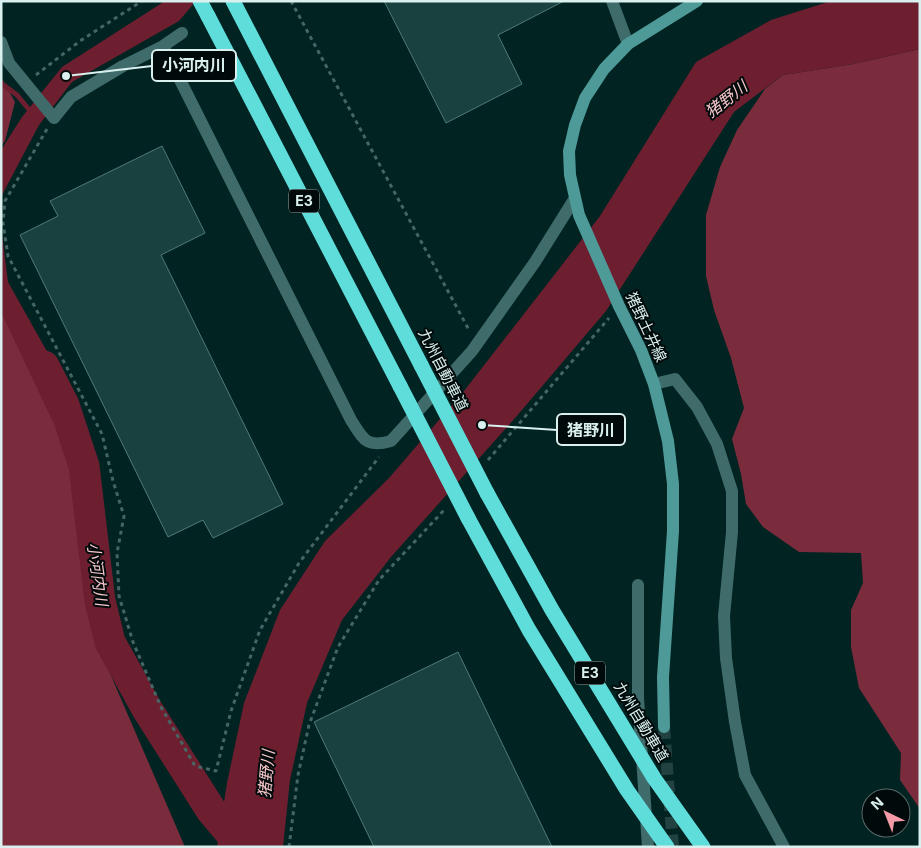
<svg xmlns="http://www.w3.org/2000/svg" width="921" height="848" viewBox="0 0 921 848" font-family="Inter,'Noto Sans JP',sans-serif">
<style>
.forest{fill:#7b2c3c}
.water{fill:#6d1f30}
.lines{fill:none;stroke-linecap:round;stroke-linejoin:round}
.stream{stroke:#6d1f30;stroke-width:5}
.river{stroke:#6d1f30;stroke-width:31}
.building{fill:#194140;stroke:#4f7a79}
.secondary-tunnel{stroke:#224241;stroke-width:12;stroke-dasharray:12 6;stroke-linecap:butt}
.path{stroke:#476564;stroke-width:3;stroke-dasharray:4 4;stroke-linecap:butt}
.minor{stroke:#3f6c6b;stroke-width:12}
.tertiary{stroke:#3f6c6b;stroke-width:12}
.secondary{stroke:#4e9a98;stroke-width:12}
.motorway{stroke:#5fdddb;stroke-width:15}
.motorway-bridge{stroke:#5fdddb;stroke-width:15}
.labels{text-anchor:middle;stroke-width:4;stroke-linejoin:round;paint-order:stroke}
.shield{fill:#000a0a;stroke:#99abaa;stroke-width:1}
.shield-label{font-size:14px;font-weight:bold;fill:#daf0ef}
.street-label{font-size:15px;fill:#daf0ef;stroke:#000a0a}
.water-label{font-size:16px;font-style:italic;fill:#f7c6cb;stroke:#000a0a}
.leader{fill:none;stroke:#daf0ef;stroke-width:2}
.callout-dot{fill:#daf0ef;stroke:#000a0a;stroke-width:2}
.callout{fill:#000a0a;stroke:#daf0ef;stroke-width:2}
.callout-label{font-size:16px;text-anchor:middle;font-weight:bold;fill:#daf0ef}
</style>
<rect width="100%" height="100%" fill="#012322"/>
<path class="forest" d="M920 49V809L900 780 901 753 859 688 851 647V610L863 583 861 553 799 552 763 527 746 504 741 474 732 439 744 408 731 358 714 310 706 276V215L720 167 737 130 765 89 783 75 853 64Z
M1 77 15 102 5 141 1 146Z
M1 295 57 412 78 508 81 567 96 641 185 847H1Z"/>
<path class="water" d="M165 1H196L179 21 72 82 39 125 1 197V150L22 117 62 67Z
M831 1H920V49L853 64 783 75 734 112 606 311 516 417 391 557 342 620 307 703 290 780 283 847H217L227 783 244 703 280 610 325 541 389 478 464 391 600 216 696 62 771 20Z
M1 226 8 282 72 396 52 420 1 312Z"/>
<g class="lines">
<path class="stream" d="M1 83 17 95 31 112"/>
<path class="river" d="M44 366 64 405 84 466 100 601 110 642 147 709 211 810 233 836 245 847"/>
</g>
<path class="building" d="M384 1H564L498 35 522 84 446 123Z
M162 146 205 233 161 255 283 504 213 538 203 520 168 537 20 235 58 216 50 201Z
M458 652 552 847H374L314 722Z"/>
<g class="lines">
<path class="secondary-tunnel" d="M664 727 673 847"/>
<path class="path" d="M291 1 469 330
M36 75 80 41 142 1
M47 129 5 201 3 223 8 256 102 434 113 481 124 516 117 553 119 596 133 642 161 707 195 766 216 771 231 711 260 630 299 563 379 457
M488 460 609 318
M289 847 298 775 309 725 338 647 379 580 446 508"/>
<path class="minor" d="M1 42 9 63 54 118 71 97 123 66 163 46 182 33
M163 46 351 420C364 440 366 448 391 441L472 351 535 262 575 198
M654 384 675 379 697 407 717 444 732 491V532L724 616 726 658 735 722 745 775 784 847
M638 585V698L648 847"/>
<path class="tertiary" d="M612 1 628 44"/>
<path class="secondary" d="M664 727 663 677 673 531V484L668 441 654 384 641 350 619 306 579 215 570 175 569 151 575 125 585 98 604 69 628 44 697 1"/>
<path class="motorway" d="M233 1 421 365
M208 16 400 386
M487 493 552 610 654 778 703 847
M468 518 529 630 627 790 667 847"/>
<path class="motorway-bridge" d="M200 1 208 16
M421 365 487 493
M400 386 468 518"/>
</g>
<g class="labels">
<g class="shield">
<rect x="289" y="189.5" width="30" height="23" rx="4"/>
<rect x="575" y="661.5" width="30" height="23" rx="4"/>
</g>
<g class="shield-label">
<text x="304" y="206">E3</text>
<text x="590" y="678">E3</text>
</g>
<g class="street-label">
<text transform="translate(646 327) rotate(65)" y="5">猪野土井線</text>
<text transform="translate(443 370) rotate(63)" y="5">九州自動車道</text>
<text transform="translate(641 722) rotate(59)" y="5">九州自動車道</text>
</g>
<g class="water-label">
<text transform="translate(726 99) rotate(-38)" y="6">猪野川</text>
<text transform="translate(98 574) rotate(82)" y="6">小河内川</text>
<text transform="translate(266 774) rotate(-85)" y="6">猪野川</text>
</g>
</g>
<path class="leader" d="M66 76L152 66M482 425L557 430"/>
<g class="callout-dot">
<circle cx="66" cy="76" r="5"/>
<circle cx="482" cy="425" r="5"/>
</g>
<g class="callout">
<rect x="152" y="50" width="84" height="31" rx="5"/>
<rect x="557" y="414" width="68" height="31" rx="5"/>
</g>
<g class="callout-label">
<text x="194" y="71">小河内川</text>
<text x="591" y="436">猪野川</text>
</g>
<rect width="921" height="848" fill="none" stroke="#daf0ef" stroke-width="5"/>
<g transform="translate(886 813) rotate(317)"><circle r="24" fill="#000a0a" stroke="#576666"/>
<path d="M0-4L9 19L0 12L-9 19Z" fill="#f49aa6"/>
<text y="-8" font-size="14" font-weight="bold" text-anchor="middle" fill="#daf0ef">N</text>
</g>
</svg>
